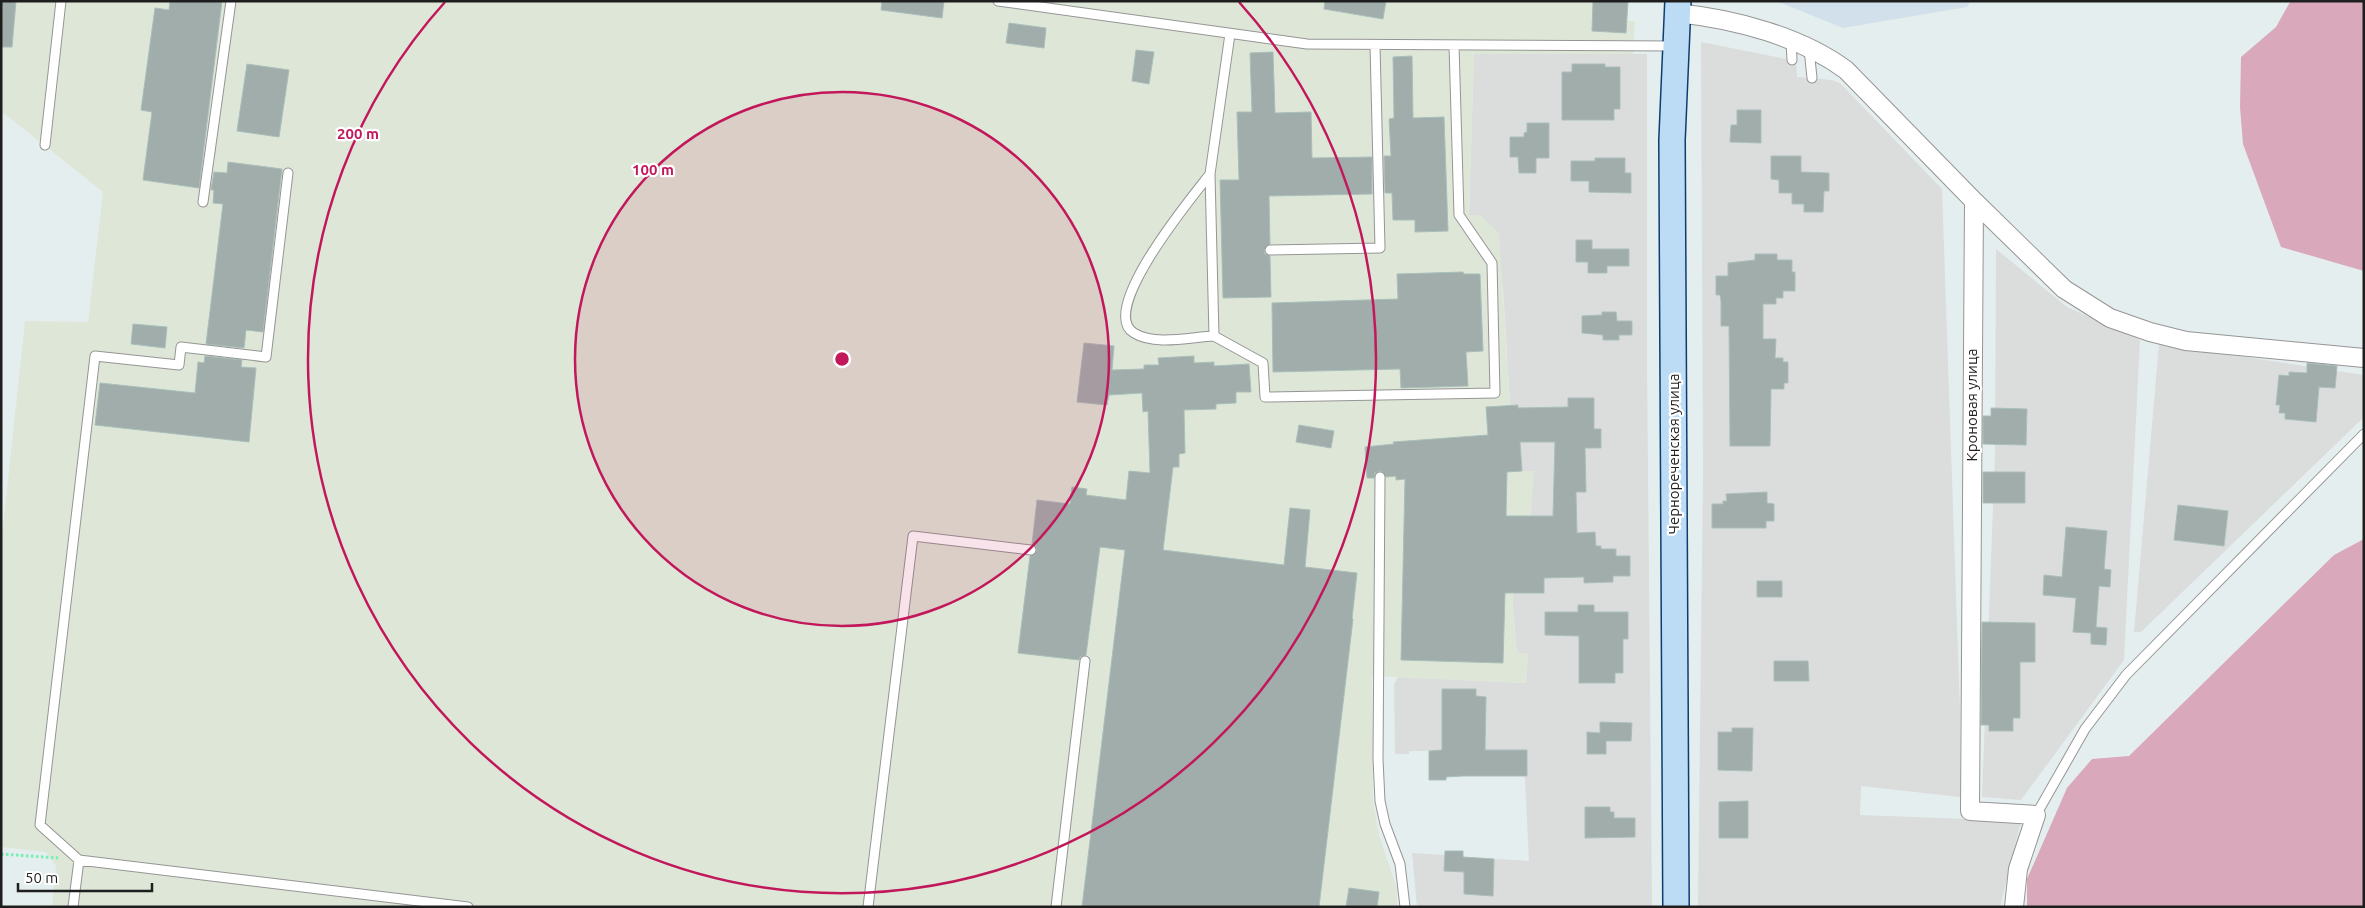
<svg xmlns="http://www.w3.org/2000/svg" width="2365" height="908" viewBox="0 0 2365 908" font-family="Ubuntu,sans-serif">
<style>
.residential{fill:#dbdcdc}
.industrial{fill:#dee7d7}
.farmland{fill:#d2e0ec}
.water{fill:#d9a8bb}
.building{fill:#a1adaa;stroke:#a8bfbb;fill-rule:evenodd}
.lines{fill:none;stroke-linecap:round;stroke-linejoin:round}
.lane-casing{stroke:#959595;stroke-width:11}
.street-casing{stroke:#959595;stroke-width:20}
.secondary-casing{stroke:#0c3d6e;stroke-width:28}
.path{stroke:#74f0b2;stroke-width:3;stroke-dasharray:2.5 2.5;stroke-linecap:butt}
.lane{stroke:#fff;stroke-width:9}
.street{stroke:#fff;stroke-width:18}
.secondary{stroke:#bcdcf5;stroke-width:25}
.ring{fill:none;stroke:#c2185b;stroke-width:2.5}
.labels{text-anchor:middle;stroke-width:4.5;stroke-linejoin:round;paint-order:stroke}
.street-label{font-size:15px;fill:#1e1e1e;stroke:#fff}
.centre{fill:#c2185b;stroke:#fff;stroke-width:2.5}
.ring-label{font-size:15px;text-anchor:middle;font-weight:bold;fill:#c2185b;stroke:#fff;stroke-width:4.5;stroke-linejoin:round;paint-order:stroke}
</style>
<rect width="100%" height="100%" fill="#e5eeee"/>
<path class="residential" d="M1701 42 1796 61 1797 77 1832 80 1840 83 1942 189 1960 710V797L1861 786 1860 815 2021 821 2000 907H1698L1703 474Z
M1474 54H1647V362L1652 907H1417L1412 853 1445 855V851H1463L1464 857 1529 861 1525 780 1527 751H1409V754H1395L1394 684 1398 677 1526 683 1528 654 1517 653 1513 607 1510 533 1533 471H1522L1518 405H1510L1503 287 1469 215Z
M1996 249 2067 307 2140 340 2124 660 2021 800 1982 797 1995 454Z
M2159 344 2364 375V417L2141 632H2134Z"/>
<path class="industrial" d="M1 1H1628L1627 21H1635L1633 54H1474L1469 215H1480L1499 233 1510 405H1518L1522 471H1534L1531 516H1514L1510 533 1513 607 1517 653 1528 654 1526 683 1372 676 1373 800 1379 835 1397 889V907H52L56 866 46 852 1 847V545L25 321 88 322 103 192 1 111Z"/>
<path class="farmland" d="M1776 1H1971L1967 7 1843 28Z"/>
<path class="water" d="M2295 1H2364V271L2281 247 2243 144 2240 107 2241 57 2276 27 2290 2Z
M2364 539V907H2027V879L2067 788 2092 759 2129 756 2334 555Z"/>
<path class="building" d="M1 1H16L12 47H1Z
M170 1H222L199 188 143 180 152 112 141 110 155 8 169 10Z
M882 1H944L942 18 881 10Z
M1325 1H1386L1383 19 1324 9Z
M1593 1H1628L1626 33 1592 31Z
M1009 23 1046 28 1044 48 1006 43Z
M1136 50 1154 52 1149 84 1132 81Z
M1273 52 1275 113 1311 112 1312 158 1372 157V194L1269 196 1270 244 1264 250 1265 254 1270 256 1271 297 1223 298 1220 180H1239L1237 112H1252L1250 53Z
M1412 56 1413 118 1444 117 1448 231 1415 232V220H1393L1392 193H1385L1384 156H1391L1389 119 1394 118 1393 57Z
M247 64 289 70 279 137 237 131Z
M1572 64H1605V67H1620V109H1614V120H1562V72H1572Z
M1737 110H1761V143L1730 142 1731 125H1737Z
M1527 123H1549V158H1536V173H1519L1518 157H1510V137H1524V133L1527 132Z
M1771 156H1801V172L1829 173V191H1824L1823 212H1804V204H1792V193H1779V180L1771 179Z
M1595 158H1625V173H1631V193L1589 192V181H1571V161H1595Z
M228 162 282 169 263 332 246 330 244 348 206 344 223 204 213 203 214 190H211L214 172 227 173Z
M1576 240H1592V249H1629V266H1607V273H1588V262H1576Z
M1755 254H1777V260H1792V272H1795V291H1783V298H1776V304H1763V339H1776L1775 358H1783V362H1788V383H1784V389H1771L1770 446H1730L1729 326H1721V301L1720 295H1716V276H1728V263L1755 260Z
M1463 272 1464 274H1480L1483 351 1466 352 1468 386 1401 388 1400 369 1273 372 1272 303 1398 299 1397 274Z
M1602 312H1616L1617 321H1632V335H1619V340H1603V335L1582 333V316L1602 315Z
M133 324 167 327 165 348 131 344Z
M1084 343 1114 346 1112 370 1144 369V365H1159L1158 358 1194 356V363L1214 362V366L1249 364 1251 392H1236V403L1216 404V409L1184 410 1185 453 1179 454V467H1173L1163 550 1284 565 1290 508 1310 510 1305 567 1357 573 1352 619H1353L1319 907H1082L1125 550 1100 547 1086 655 1080 657 1079 660 1018 653 1030 556 1037 551 1036 547 1032 544 1037 500 1070 504 1072 487 1087 489 1086 495 1126 500 1129 471 1150 473 1148 411 1143 412 1142 393 1109 395 1107 405 1077 402Z
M205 356 242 360 241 367 256 368 249 442 95 425 100 383 195 393 198 362 204 363Z
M2307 363 2337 366 2335 388 2319 387 2316 422 2285 419V413H2279L2280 405H2276L2279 375 2289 376V372L2307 373Z
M1568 398H1594V429H1601V448H1585L1586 492H1576L1577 533 1595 532 1596 546H1601V549H1616V556H1630V576H1613V582L1584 583V577L1544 578V593H1505L1503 663 1401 660 1405 479 1396 480V476L1386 477 1381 471 1375 473 1374 478H1367L1365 447 1394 444 1393 442 1488 435 1486 407 1518 405V408L1568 407ZM1520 442H1555L1553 516H1506L1507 472 1522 471Z
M1991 408 2027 409 2026 445 1983 444V416H1991Z
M1299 425 1334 431 1331 448 1296 442Z
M1983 472H2025V503H1983Z
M1767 492V503L1774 504V521H1766V528H1712V504H1723V501H1727L1726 494Z
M2178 505 2228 511 2224 546 2174 540Z
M2066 527 2107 531 2104 569 2111 570 2110 587 2099 586 2096 627 2107 628 2106 645 2091 644V633L2073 632 2076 598 2043 595 2044 575 2062 577Z
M1757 581H1782V597H1757Z
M1578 605H1594V612H1628V639H1623V673H1615V683H1579V636L1545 635V612H1578Z
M1982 622 2035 623V662H2020V718H2013V731H1989V725H1981Z
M1774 661H1808L1809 681H1774Z
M1442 689H1476V696L1486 697 1485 750H1527V776H1463L1446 777V780H1429V751L1442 750Z
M1600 722 1632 723 1631 741H1606V754H1587V732L1600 733Z
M1732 728H1753L1752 771 1718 770V732H1732Z
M1748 801V838H1719V802Z
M1585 807H1610V812H1614V818H1635V837L1585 838Z
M1445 851H1463V857L1494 859 1493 896 1464 894V872L1444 871Z
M1349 888 1379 892 1377 907H1346Z"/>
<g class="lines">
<g class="lane-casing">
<path id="lane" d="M998 1 1307 44 1675 46
M1230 34 1210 174 1214 336 1263 363 1265 397 1495 393 1492 263 1459 215 1454 45
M1791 41 1792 60
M1809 49 1812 78
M45 145 61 1
M1210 174C1193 196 1097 311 1134 333 1155 346 1191 337 1214 336
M203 202 231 1
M1270 250 1380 248 1375 45
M1380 477 1378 759 1380 801 1385 824 1400 864 1405 907
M2036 815 2085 729 2126 675 2364 434
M79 860 40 825 95 356 179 365 181 347 266 357 288 173
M73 907 79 860 468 907
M868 907 913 536 1031 550
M1056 907 1085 661"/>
</g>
<g class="street-casing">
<path id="street" d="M1677 13C1734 19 1800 36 1846 70L1974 201 1970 811 2036 815 2018 869 2014 907
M1974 201 2064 289 2110 318 2150 332 2186 341 2364 358"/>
</g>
<g class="secondary-casing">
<path id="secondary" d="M1676 907 1672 140 1678 1"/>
</g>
<path class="path" d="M1 854 58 858"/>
<use href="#lane" class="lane"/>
<use href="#street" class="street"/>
<use href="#secondary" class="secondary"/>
</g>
<circle cx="842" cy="359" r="267" fill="#c2185b" fill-opacity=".12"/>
<g class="ring">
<circle cx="842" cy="359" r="267"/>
<path d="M1239 2A534 534 0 1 1 445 2"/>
</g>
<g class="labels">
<g class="street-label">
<text transform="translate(1972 405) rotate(-90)" y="5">Кроновая улица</text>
<text transform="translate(1674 454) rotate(-90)" y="5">Чернореченская улица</text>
</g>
</g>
<circle cx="842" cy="359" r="8" class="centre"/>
<g class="ring-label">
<text x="358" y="139">200 m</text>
<text x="653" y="175">100 m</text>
</g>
<rect width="2365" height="908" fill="none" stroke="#1e1e1e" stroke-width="5"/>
<path d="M18 883v8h134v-8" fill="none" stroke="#1e1e1e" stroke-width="2.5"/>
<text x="25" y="883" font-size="15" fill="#1e1e1e" stroke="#ffffff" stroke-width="4" paint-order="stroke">50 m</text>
</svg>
